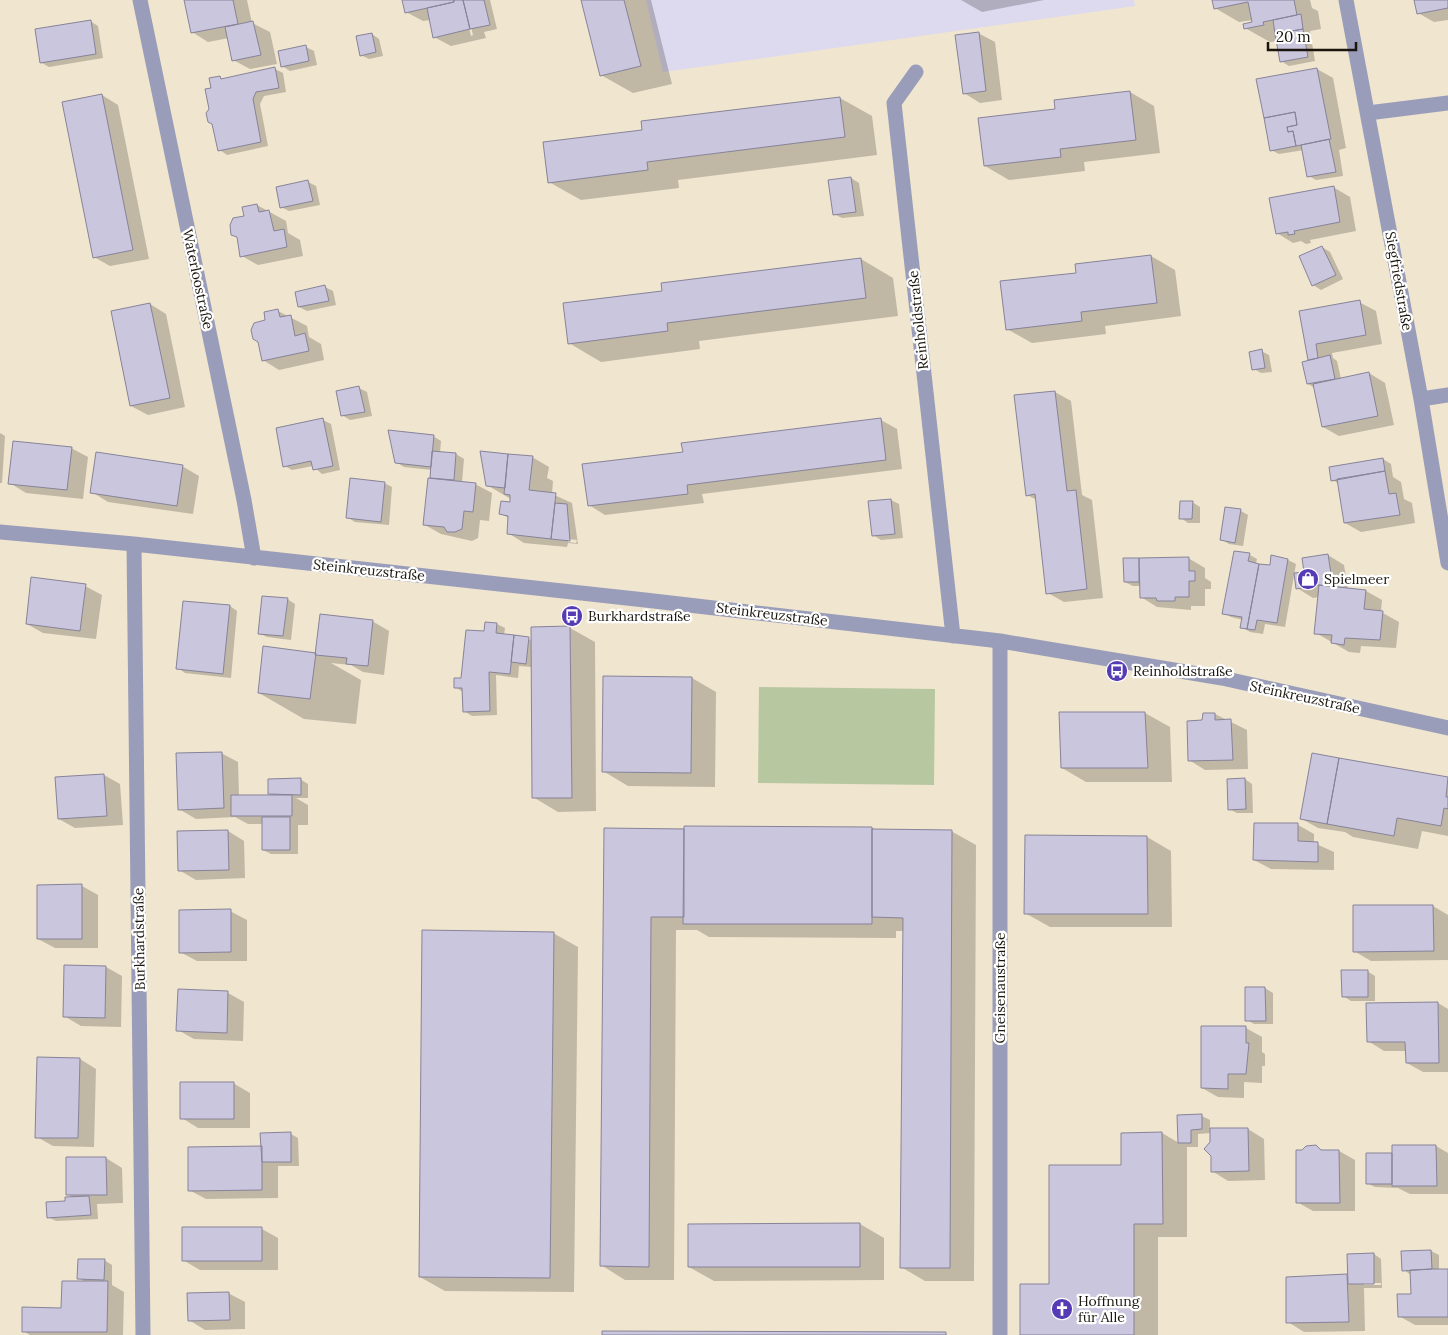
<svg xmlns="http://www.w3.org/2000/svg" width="1448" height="1335" viewBox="0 0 1448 1335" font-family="Lora,serif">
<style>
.education{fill:#ddd9ef}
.green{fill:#b7c8a1}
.shadow{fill:#0003;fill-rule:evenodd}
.building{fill:#cac6de;stroke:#878399}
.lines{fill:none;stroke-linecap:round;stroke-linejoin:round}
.minor{stroke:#9a9db9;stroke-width:15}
.labels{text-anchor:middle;stroke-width:4.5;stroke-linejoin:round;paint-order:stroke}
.street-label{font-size:14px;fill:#1a160e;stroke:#fff}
.poi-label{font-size:14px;fill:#1a160e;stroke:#fff;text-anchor:start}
</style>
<rect width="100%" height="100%" fill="#f0e5ce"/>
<path class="education" d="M646 0H1134L1135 6 663 72Z"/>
<path class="green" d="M759 687 935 689 934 785 758 783Z"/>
<path class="shadow" d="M186 0H247L252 23 270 32 277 64 250 69 233 60 229 38 208 42 192 32Z
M404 0H490L497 29 484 32 486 38 451 46 434 37 430 20 423 21 406 12ZM463 3H465L473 35 471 36Z
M582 0H651L672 84 633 93 601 75Z
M961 0H1044L982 12Z
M1213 0H1310L1312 8 1318 11 1321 29 1310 31 1315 61 1289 66 1281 61 1278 41 1270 42 1245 28 1253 23V20L1239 22 1215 8Z
M1416 0H1448V20L1434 22 1418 13Z
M90 21 98 26 103 58 49 67 42 63Z
M978 33 995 42 1002 100 980 103 964 93Z
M372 34 379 39 383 56 369 59 361 55Z
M306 47 314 51 317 65 290 71 282 66Z
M275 69 283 73 286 92 264 96 260 104 268 146 227 155 220 150 211 110 220 78 223 79Z
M1317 69 1333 78 1346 148 1339 150 1343 176 1316 180 1309 176 1304 150 1279 154 1271 150Z
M1130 92 1154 106 1160 153 1084 162 1085 171 1009 180 985 166 1057 110Z
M102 95 118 105 149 259 110 266 94 257Z
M840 98 872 116 877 155 678 180 679 188 581 200 549 182 643 131Z
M851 178 859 183 864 216 842 218 834 214Z
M308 182 316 186 320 205 289 211 281 207Z
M1333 187 1350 197 1356 231 1310 240 1311 243 1306 244 1301 241 1293 243 1277 233Z
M257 205 286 221 288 233 300 240 303 256 258 265 242 256 245 217Z
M1322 247 1330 252 1343 279 1321 290 1313 285Z
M1151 256 1175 270 1181 316 1105 326 1106 334 1032 343 1007 329 1078 274Z
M861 259 893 278 898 316 699 341 700 349 601 362 569 343 664 292Z
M325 287 333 291 336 305 307 311 299 307Z
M1359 302 1376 311 1382 344 1332 353 1333 358 1337 361 1341 379 1369 373 1385 383 1394 425 1339 436 1323 427 1315 388 1308 384 1312 361 1309 359 1301 312Z
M150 304 166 314 185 407 148 415 131 406Z
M278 311 307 326 309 337 321 344 324 360 279 370 263 360 267 321Z
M1261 351 1269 355 1272 372 1261 373 1254 369Z
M359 388 367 392 372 416 350 420 342 415Z
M1055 392 1071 401 1082 495 1092 500 1103 598 1064 602 1048 593 1037 500 1027 495Z
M323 420 331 424 340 470 322 474 313 466 292 470 285 466Z
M881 420 897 429 902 469 702 494 704 503 605 515 589 505 684 453Z
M0 433 5 436 2 483H0Z
M433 436 441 441 440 453 456 454 464 459 462 482 475 484 492 493 489 521 480 520 478 538 472 541 441 534 425 525 436 480 431 477 432 470 404 467 396 462Z
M71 448 88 457 83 499 26 493 10 483Z
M532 457 549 467 547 478 553 481 552 494 572 503 578 544 568 543 567 547 524 543 508 533 509 518 501 514 511 504V499L487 485ZM568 539 577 540 576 543 568 542Z
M1383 459 1391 464 1393 477 1401 482 1404 499 1412 503 1415 523 1361 532 1345 523 1339 484 1333 480Z
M182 466 199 476 193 514 108 502 92 492Z
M384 483 392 487 389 525 355 522 347 517Z
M891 500 899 504 903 538 881 540 873 535Z
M1192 502 1200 507V523H1188L1181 518Z
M1226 508 1241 511 1248 515 1243 546 1229 544 1221 539Z
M1250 555 1257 559 1256 564 1271 567 1272 557 1288 560 1296 564 1285 627 1265 624 1263 634 1250 632 1242 627 1243 620 1231 617 1224 613Z
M1328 555 1344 565 1348 589 1366 591 1382 600 1381 612 1399 622 1396 648 1361 646 1360 653 1349 652 1316 633 1319 597 1313 598 1297 588 1306 573Z
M1188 558 1205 568V578L1211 582V589H1205V606H1191V610L1157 607 1141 597V586H1133L1125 582V559Z
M85 586 102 595 96 639 43 633 27 624Z
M287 599 295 604 291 640 267 637 259 633Z
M230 606 237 611 231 678 185 673 178 668Z
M372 621 389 631 384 675 363 672 351 665 331 663 361 680 356 724 304 719 259 693 317 654Z
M497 624 505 628 504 635 532 640V628H570L595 642 596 811 558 812 533 797 532 667 519 666 518 678 496 675 497 715 472 716 464 711 463 692 455 687 462 679 485 633Z
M692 678 716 692 715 787 628 786 603 771Z
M1145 713 1170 727 1172 782H1086L1062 768Z
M1215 714 1247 730 1248 769 1205 770 1189 760 1204 722Z
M221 753 238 762 239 796H273L270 794 300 779 308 784V798H296L308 805V825H298V854H271L263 850V824H248L235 817 196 819 179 809Z
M1313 755 1448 779V836L1422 831 1418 849 1353 837 1345 832 1318 828 1302 819Z
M104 775 120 784 123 825 75 828 59 819Z
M1245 779 1252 784 1253 813H1237L1229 809Z
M1298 825 1314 834V843L1334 852V870L1271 869 1254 860Z
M872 828 877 830 951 831 976 845 974 1281H925L901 1267 904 931H896V938L709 937 697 930H676L674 1280H625L601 1265 605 829Z
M228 831 244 841 245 878 196 880 179 870Z
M1147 837 1171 851 1172 927H1050L1025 913Z
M82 886 98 895V948H55L38 939Z
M1433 906 1448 915V960L1371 961 1354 951Z
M230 911 247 920V961H197L180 952Z
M553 933 578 947 574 1292 445 1291 420 1277Z
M106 967 122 976 121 1027 81 1026 64 1016Z
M1367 971 1375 976V1001H1351L1343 996Z
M1265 988 1273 993V1024H1254L1247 1020Z
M228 993 244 1002 243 1041 194 1039 178 1030Z
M1438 1003 1448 1009V1072H1423L1407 1063V1051H1384L1368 1041V1005Z
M1246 1028 1262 1037V1052L1265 1054V1066H1262V1083L1244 1082V1098L1218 1097 1202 1088Z
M80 1059 96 1069 94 1147 53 1146 37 1137Z
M233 1083 250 1093V1128H198L182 1118Z
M1178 1116H1202L1210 1120V1129H1248L1264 1139 1265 1180 1228 1181 1212 1171 1211 1133 1198 1134V1147H1187V1237H1158V1335H1021L1123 1166V1134L1162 1133 1179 1143Z
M291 1134 298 1138 299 1166H278V1198L206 1199 189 1190Z
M1393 1146H1436L1448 1153V1194H1410L1398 1188 1375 1187 1367 1183 1393 1155Z
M1316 1147 1324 1151H1339L1355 1160V1211H1313L1297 1202 1302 1151Z
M106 1158 122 1168 123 1203 97 1204 98 1219 56 1221 48 1217 74 1198 67 1194Z
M860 1224 884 1238V1280L714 1281 689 1267Z
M184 1228 262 1229 278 1238V1270H200L183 1260Z
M1431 1251 1439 1255V1270H1448V1325H1415L1399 1316 1412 1295 1411 1275 1404 1270 1403 1252Z
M1374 1254 1381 1259 1382 1288H1364L1365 1331 1304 1332 1288 1322 1287 1278 1349 1275ZM1364 1283H1381V1285H1364Z
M104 1260 112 1265V1285L124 1292 123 1335H30L23 1331 63 1309 87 1283 79 1278Z
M228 1293 245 1302V1329L205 1330 189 1320Z"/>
<path class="building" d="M184 0H233L238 24 191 33Z
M402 0H454V2L405 13Z
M454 0H463L470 29 433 38 427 8 454 2Z
M463 0H484L490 25 470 29Z
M581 0H624L641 66 600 76Z
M1212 0H1294L1297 15 1263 22 1264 25 1244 29 1243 24 1252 22 1248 2 1214 9Z
M1414 0H1448V8L1417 14Z
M1301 14 1303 29 1275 34 1273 20Z
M91 20 96 54 40 63 35 29Z
M253 21 261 55 232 61 225 27Z
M1303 29 1308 57 1280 62 1275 34Z
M979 32 986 91 963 94 955 35Z
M372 33 376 52 360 56 356 36Z
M306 45 309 61 281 67 278 51Z
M275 67 279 88 256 92 253 99 261 142 218 151 212 124 208 122 206 113 209 109 205 89 211 88 209 78 220 76 221 79Z
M1317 68 1331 139 1296 146 1293 131 1288 132 1287 127 1297 125 1295 112 1264 118 1256 79Z
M1130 91 1136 140 1060 149 1061 157 984 166 978 118 1055 109 1054 100Z
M102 94 133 250 93 258 62 102Z
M840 97 845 137 647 162 648 170 548 183 543 142 642 130 641 121Z
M1295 112 1297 125 1287 127 1288 132 1293 131 1296 146 1270 151 1264 118Z
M1329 139 1336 172 1307 177 1301 145Z
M851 177 856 212 833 215 828 180Z
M308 180 313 201 280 208 276 187Z
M1334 186 1340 222 1294 231 1295 234 1288 235V232L1276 234 1269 198Z
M257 204 259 212 269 210 274 231 284 229 287 247 240 257 237 237 231 235 230 225 233 218 244 216 242 207Z
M1322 246 1336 275 1312 286 1299 256Z
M1151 255 1157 303 1081 312 1082 321 1006 330 1000 281 1076 273 1075 264Z
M861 258 866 298 667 323 668 331 568 344 563 303 662 291 661 283Z
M325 285 329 301 298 307 295 292Z
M1360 300 1366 335 1316 344 1318 358 1308 360 1299 311Z
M150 303 170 398 130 406 111 311Z
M278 309 280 317 291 315 295 336 305 333 309 351 262 361 258 342 253 339 251 330 254 323 265 320 264 312Z
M1262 349 1265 368 1252 370 1249 352Z
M1330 355 1335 379 1307 384 1302 362Z
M1369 372 1378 416 1322 427 1313 384Z
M359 386 365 412 341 416 336 391Z
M1055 391 1067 491 1076 490 1087 589 1046 594 1035 494 1026 496 1014 395Z
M323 418 333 466 313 470 311 461 283 467 276 428Z
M881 418 886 460 687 485 688 494 588 506 582 464 683 452 681 443Z
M388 430 434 435 431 467 395 463Z
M13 441 72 447 67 490 8 484Z
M432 451 456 453 454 480 430 478Z
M480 451 508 454 505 488 486 486Z
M96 452 183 465 177 506 90 493Z
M508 454 533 456 529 490 556 493 551 539 507 534 508 516 499 514 501 501 510 502V495L504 494Z
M1383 458 1385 471 1331 481 1329 467Z
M1385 471 1389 494 1396 493 1400 515 1344 523 1337 479Z
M350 478 385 482 381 522 346 518Z
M428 478 476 483 473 512 464 511 462 529 455 532H447L444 527 423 525Z
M891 499 895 534 872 536 868 501Z
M1180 501H1193L1192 519H1179Z
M555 503 567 504 570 541 551 539Z
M1225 507 1241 509 1235 543 1220 540Z
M1234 551 1250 553 1248 561 1259 564 1247 629 1240 628 1242 617 1222 614Z
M1328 554 1333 587 1319 585 1296 589 1294 573 1304 572 1302 558Z
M1271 555 1288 559 1277 623 1257 620 1255 630 1247 629 1259 564 1270 565Z
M1189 557V571H1195V581H1189V597H1175V601H1157L1156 598H1140L1139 558Z
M1123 558H1139V582H1124Z
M31 577 86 584 80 631 26 624Z
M1319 585 1366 590 1364 609 1383 611 1380 640 1345 638 1344 645 1331 643 1332 635 1314 634Z
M262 596 288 598 283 636 258 634Z
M183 601 230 605 223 674 176 669Z
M320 614 373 620 368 666 346 664 347 658 315 655Z
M485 622 497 623 496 633 514 635 510 674 489 672 490 711 463 712 462 688H454V678H461L466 630 484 631Z
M570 626 572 798H532L531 627Z
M514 635 529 637 526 664 511 662Z
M263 646 316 653 310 699 258 693Z
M603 676 692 677 691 773 602 772Z
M1059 712H1145L1148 768H1061Z
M1203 713H1215V720L1231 719 1233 760 1188 761 1187 721 1202 720Z
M222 752 224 808 178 810 176 753Z
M1312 753 1339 758 1327 824 1300 819Z
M1339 758 1448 777 1446 797H1448V809L1444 808 1441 826 1397 818 1394 836 1327 824Z
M104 774 107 816 58 819 55 777Z
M301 778V795L268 794V779Z
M1245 778 1246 809 1228 810 1227 779Z
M231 795H292V816H231Z
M262 817H290V850H262Z
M1254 823H1298V841L1318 842V862L1253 860Z
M684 826 872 827V924H683Z
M604 828 684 829V917H651L649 1267 600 1266Z
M872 829 952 830 950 1268H900L903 918 872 917Z
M228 830 229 870 178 871 177 831Z
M1025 835 1147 836 1148 914H1024Z
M82 884V939H37V885Z
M1353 905H1433L1434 951 1353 952Z
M231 909V952L179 953V910Z
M422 930 554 932 550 1278 419 1277Z
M64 965 106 966 105 1018 63 1017Z
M1341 970H1368V997H1342Z
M1245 987H1265L1266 1021H1245Z
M178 989 228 991 227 1033 176 1031Z
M1438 1002 1439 1063H1406L1405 1042H1367L1366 1003Z
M1201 1026H1246V1043H1249L1246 1074H1228V1089L1201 1088Z
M37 1057 80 1058 78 1138H35Z
M180 1082H234V1119H180Z
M1202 1114V1129L1191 1130V1143H1178L1177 1115Z
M1210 1128H1248L1249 1171 1211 1172V1156L1204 1149 1210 1142Z
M291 1132V1162H262L260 1133Z
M1162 1132 1163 1224H1134V1335H1020V1284H1049V1165H1121V1133Z
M1316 1145 1321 1150H1339L1340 1203H1296V1150H1302L1306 1146Z
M1392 1145H1436L1437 1186H1392Z
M262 1146V1190L188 1191V1147Z
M1366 1153H1392V1184H1366Z
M66 1157H106L107 1195H66Z
M89 1196 91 1215 47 1218 46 1202 65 1201V1197Z
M860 1223V1267H688V1224Z
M182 1227H262V1261H182Z
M1431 1250 1432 1269 1402 1271 1401 1251Z
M1374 1253V1284H1348L1347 1254Z
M78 1259H105L104 1280 77 1279Z
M1432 1269H1448V1317H1398L1397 1294H1411L1410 1270Z
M1347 1274 1349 1322 1286 1323V1277Z
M62 1281H108L107 1332H22V1307L61 1308Z
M229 1292 230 1320 188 1321 187 1293Z
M602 1331 946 1332V1335H602Z"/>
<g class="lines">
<path class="minor" d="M140 0 244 500 254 558
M1346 0 1421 399 1448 563
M916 72 894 103 953 636
M1368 113 1448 103
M1421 399 1448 395
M0 532 134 544 645 600 1000 641 1222 678 1448 728
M134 544 143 1335
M1000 641V1335"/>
</g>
<defs>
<g id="shop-disc" transform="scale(1.125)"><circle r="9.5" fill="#553cb4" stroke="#fff"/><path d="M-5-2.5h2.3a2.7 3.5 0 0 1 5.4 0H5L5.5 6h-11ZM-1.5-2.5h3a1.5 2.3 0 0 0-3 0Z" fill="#fff"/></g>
<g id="bus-disc" transform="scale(1.125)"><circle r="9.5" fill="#553cb4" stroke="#fff"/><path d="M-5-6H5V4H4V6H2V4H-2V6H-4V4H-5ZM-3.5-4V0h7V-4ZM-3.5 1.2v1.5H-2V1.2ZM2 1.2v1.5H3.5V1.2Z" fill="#fff"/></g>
<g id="church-disc" transform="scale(1.125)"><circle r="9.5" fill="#553cb4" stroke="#fff"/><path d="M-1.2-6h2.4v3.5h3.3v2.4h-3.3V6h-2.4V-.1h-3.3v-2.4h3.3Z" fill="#fff"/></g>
</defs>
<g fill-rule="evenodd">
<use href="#shop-disc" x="1308" y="579"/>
<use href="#bus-disc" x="572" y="616"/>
<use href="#bus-disc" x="1117" y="671"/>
<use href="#church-disc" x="1062" y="1309"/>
</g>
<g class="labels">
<g class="street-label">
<text transform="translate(198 279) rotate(78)" y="5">Waterloostraße</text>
<text transform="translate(1399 281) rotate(80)" y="5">Siegfriedstraße</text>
<text transform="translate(918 320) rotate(-96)" y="5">Reinholdstraße</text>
<text transform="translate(369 570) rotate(6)" y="5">Steinkreuzstraße</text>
<text transform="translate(772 614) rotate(7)" y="5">Steinkreuzstraße</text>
<text transform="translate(1305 697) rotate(12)" y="5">Steinkreuzstraße</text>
<text transform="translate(139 939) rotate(-91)" y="5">Burkhardstraße</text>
<text transform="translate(1000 988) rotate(-90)" y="5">Gneisenaustraße</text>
</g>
<g class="poi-label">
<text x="1324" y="584">Spielmeer</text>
<text x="588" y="621">Burkhardstraße</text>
<text x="1133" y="676">Reinholdstraße</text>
<text x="1078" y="1306">Hoffnung<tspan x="1078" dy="16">für Alle</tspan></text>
</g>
</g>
<path d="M1268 42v8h88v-8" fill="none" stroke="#1a160e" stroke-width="2.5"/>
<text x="1276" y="42" font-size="15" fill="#1a160e" stroke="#ffffff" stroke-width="4" paint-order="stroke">20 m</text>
</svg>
